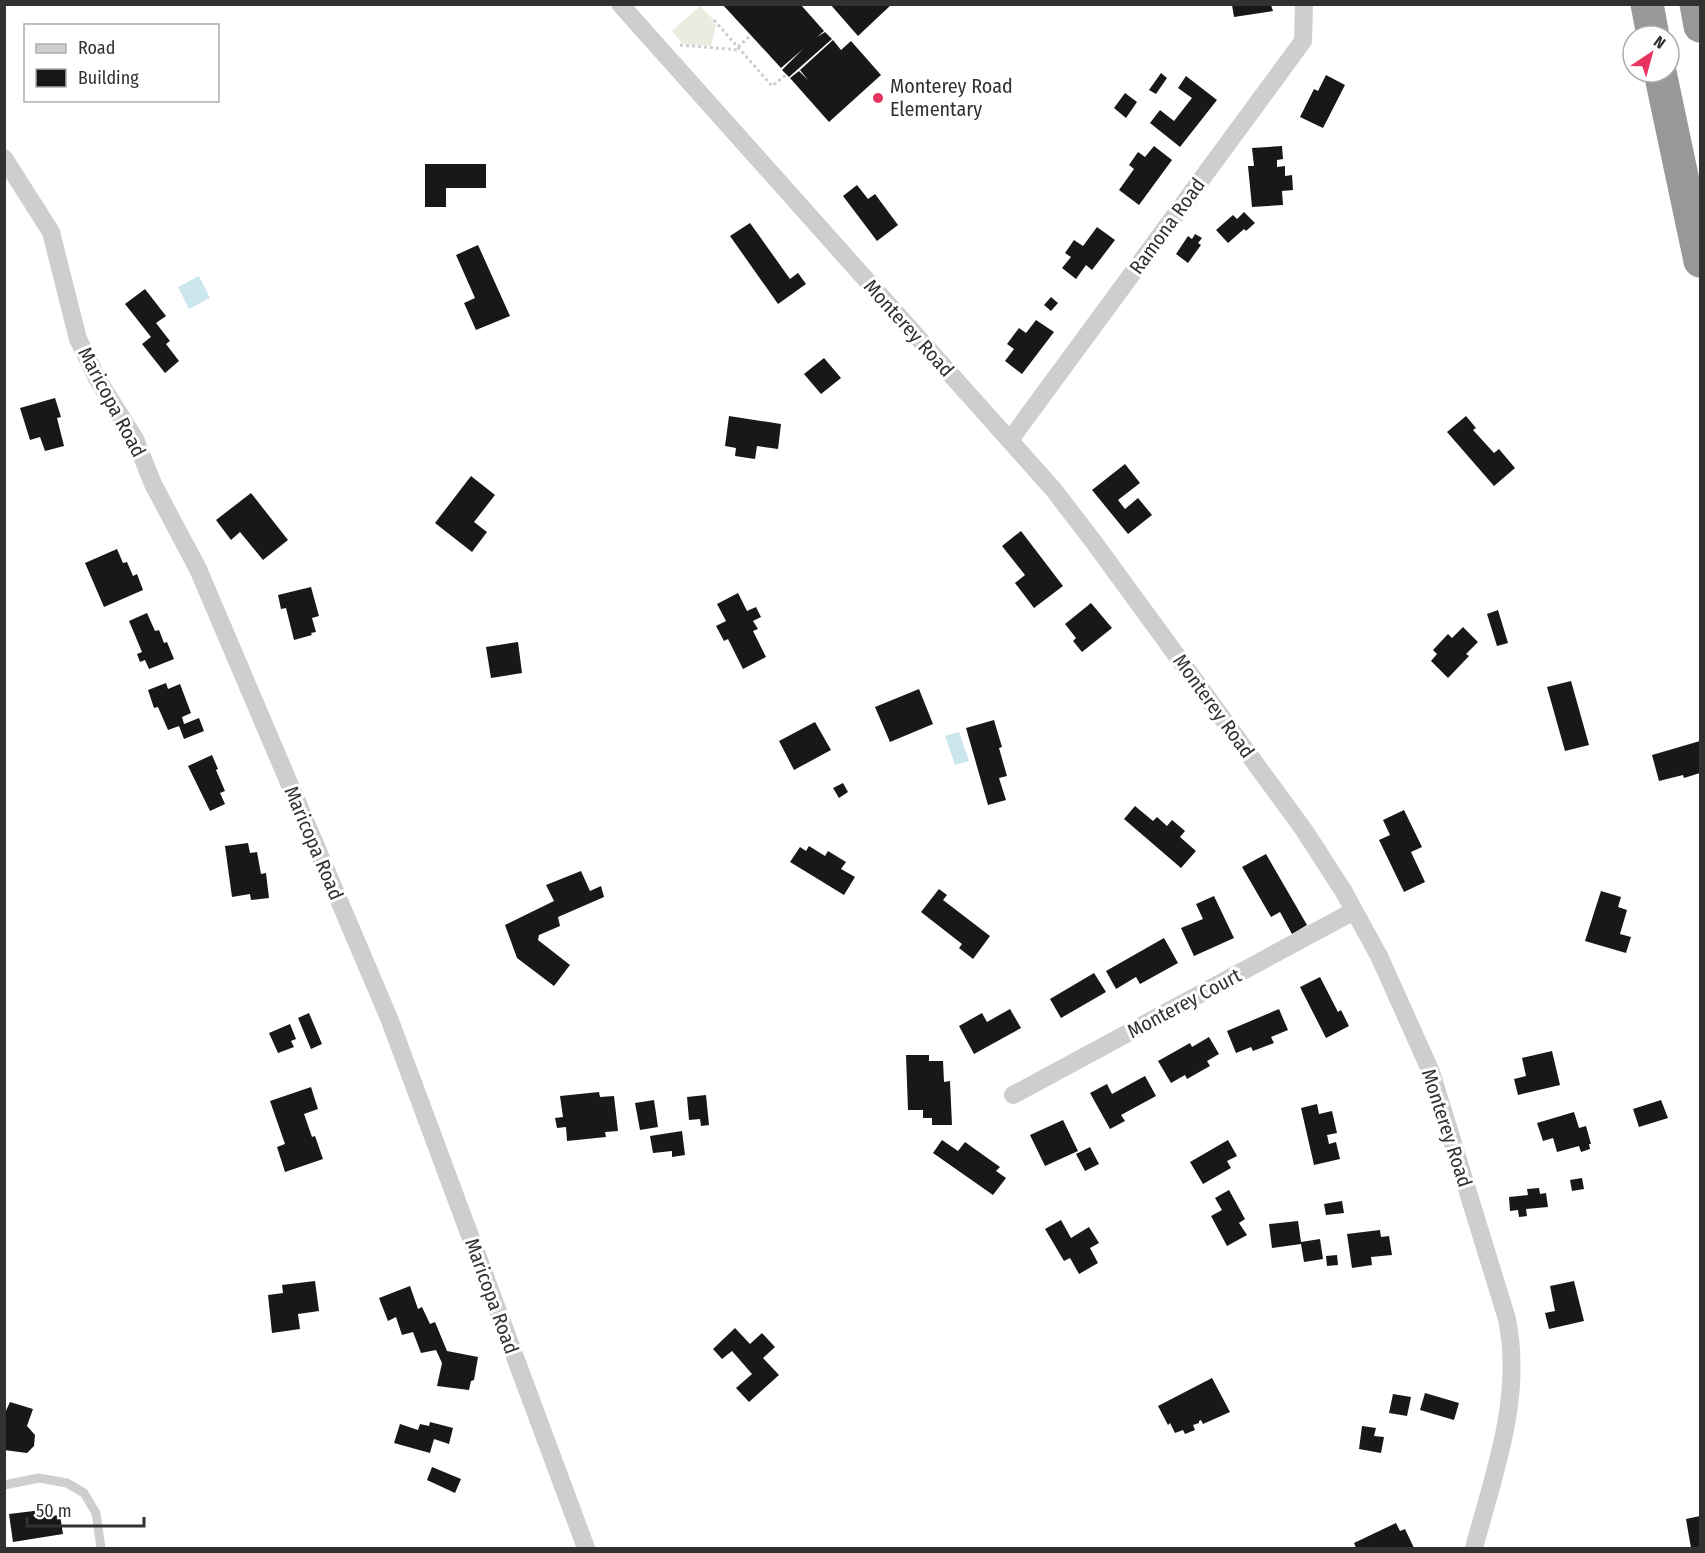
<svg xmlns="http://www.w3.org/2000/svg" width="1705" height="1553" viewBox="0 0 1705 1553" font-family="'Fira Sans Condensed',sans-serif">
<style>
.green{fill:#e9eddf}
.water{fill:#cbe6ed}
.building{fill:#181818}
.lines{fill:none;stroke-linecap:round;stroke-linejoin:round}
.path{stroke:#cecece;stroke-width:3;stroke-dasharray:3 3;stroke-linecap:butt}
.lane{stroke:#cecece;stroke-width:9}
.street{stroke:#cecece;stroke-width:18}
.highway{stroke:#989898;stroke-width:33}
.poi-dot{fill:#e7335f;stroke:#fff;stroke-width:2}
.labels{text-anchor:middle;stroke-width:6;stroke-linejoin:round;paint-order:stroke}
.poi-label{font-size:20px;fill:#313131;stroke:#fff;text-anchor:start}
.street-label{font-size:20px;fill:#313131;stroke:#fff}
</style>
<rect width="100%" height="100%" fill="#fff"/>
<path class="green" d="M700 6 714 20 713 23 716 25 711 46 683 44 672 31Z"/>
<path class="water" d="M199 276 210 298 189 309 178 287Z
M959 732 969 761 955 765 945 736Z"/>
<path class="building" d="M830 4H892L858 36Z
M723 5H801L824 31 817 37 825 32 832 39 789 77 782 70 803 49 781 68Z
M1232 5H1271L1273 11 1234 17Z
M833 40 841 50 851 41 881 75 829 122 790 78 799 71 808 80 800 70Z
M1161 73 1167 78 1156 94 1149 90Z
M1326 75 1345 85 1323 128 1300 117 1314 89 1318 91Z
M1186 76 1217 100 1180 147 1150 123 1160 110 1174 121 1192 98 1178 88Z
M1125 93 1137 102 1126 118 1114 108Z
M1154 146 1172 160 1139 205 1119 190 1134 169 1129 165 1138 152 1145 157Z
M1282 146 1283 159 1277 160V167L1285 166V176L1292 175 1293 190 1282 191 1283 205 1252 207 1248 166H1254L1252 148Z
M425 164H486V188H446V207H425Z
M857 185 868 199 875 194 898 225 877 241 843 196Z
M1244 212 1255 223 1246 231 1244 229 1228 243 1216 230 1233 215 1237 219Z
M750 223 790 279 798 273 806 284 778 304 730 236Z
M1097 227 1115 240 1092 270 1086 265 1076 279 1062 268 1071 257 1065 253 1074 240 1083 246Z
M1195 234 1202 238 1198 243 1201 245 1188 263 1176 254 1188 236 1192 239Z
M478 245 510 316 476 330 464 303 475 298 456 255Z
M145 289 166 316 156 323 170 341 166 344 179 361 165 373 142 344 151 337 125 304Z
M1051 297 1058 303 1051 311 1044 305Z
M1036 320 1054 332 1022 374 1005 361 1014 349 1007 344 1019 328 1026 333Z
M824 358 841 378 821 394 804 374Z
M55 398 61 417 57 418 64 446 45 451 40 437 30 440 20 408Z
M729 416 781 424 778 449 757 446 755 459 735 456 736 448 725 446Z
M1466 416 1476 428 1473 430 1494 453 1499 449 1515 468 1494 486 1447 432Z
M1125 464 1140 483 1118 500 1125 509 1138 498 1152 515 1128 534 1092 490Z
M471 476 495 495 474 522 487 532 472 552 435 523Z
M251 493 288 540 263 560 240 532 231 540 216 520Z
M1021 531 1063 586 1034 608 1015 583 1025 575 1002 546Z
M117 549 123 563 127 562 133 576 137 574 143 590 104 607 85 563Z
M311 587 319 616 312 618 316 632 311 633 312 635 294 640 286 608 281 609 278 595Z
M738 593 747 611 756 607 761 617 753 621 758 629 753 631 766 657 743 669 728 639 724 641 716 626 726 621 717 604Z
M1091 603 1112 628 1082 652 1073 641 1076 638 1065 624Z
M1498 610 1508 643 1497 646 1487 614Z
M147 613 155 631 159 630 164 643 167 642 174 659 149 669 145 660 140 662 137 654 142 652 129 621Z
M1463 627 1478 642 1466 654 1469 656 1448 678 1431 661 1437 654 1433 650 1448 634 1452 638Z
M518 642 522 673 491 678 486 647Z
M1571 681 1589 745 1565 751 1547 687Z
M166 683 168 689 180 684 191 713 182 717 184 724 199 718 204 731 184 739 179 726 168 730 158 707 154 708 148 690Z
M919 689 933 724 890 742 875 707Z
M994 720 1002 747 999 748 1007 776 999 778 1006 800 988 805 966 728Z
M815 722 831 750 794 770 779 741Z
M1700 741V773L1684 778 1683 775 1659 781 1652 755Z
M212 755 218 769 216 770 225 791 220 793 225 804 210 811 188 766Z
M843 783 848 792 839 798 833 788Z
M1135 806 1153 821 1157 817 1167 826 1172 820 1185 831 1180 837 1196 851 1181 868 1124 819Z
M1404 810 1422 847 1411 852 1425 882 1404 892 1379 840 1390 835 1383 820Z
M248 843 250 853 257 852 261 874 266 873 269 898 251 900 250 894 232 897 225 846Z
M809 846 825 856 828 851 846 862 841 869 855 877 844 895 790 862 800 847 806 851Z
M1266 854 1307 925 1292 934 1280 912 1271 917 1242 867Z
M581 871 590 891 601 886 604 897 558 917 560 926 539 935 538 940 570 965 554 986 517 958 505 925 554 901 546 885Z
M939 889 947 895 943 900 990 936 973 959 959 948 962 944 921 912Z
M1601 891 1621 897 1618 907 1627 910 1620 934 1631 937 1626 953 1585 941Z
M1214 896 1234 938 1194 956 1181 928 1203 919 1196 904Z
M1164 938 1178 963 1140 984 1136 977 1116 989 1106 971Z
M1094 973 1106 992 1061 1018 1050 999Z
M1320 977 1338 1012 1341 1010 1349 1026 1326 1038 1300 987Z
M1010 1009 1021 1028 974 1054 959 1026 982 1013 987 1022Z
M1279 1009 1288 1030 1271 1037 1274 1043 1253 1051 1251 1047 1236 1053 1227 1031Z
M309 1013 322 1044 311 1049 298 1018Z
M290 1024 296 1039 291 1041 294 1047 278 1053 269 1033Z
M1209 1037 1219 1054 1207 1061 1210 1066 1187 1079 1185 1075 1171 1083 1158 1061 1190 1043 1192 1047Z
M1552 1051 1560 1085 1518 1095 1514 1079 1526 1076 1522 1058Z
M906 1055H929V1061H943L944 1082 950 1081 952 1125H932V1118H923V1110H908Z
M1145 1076 1156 1096 1121 1115 1125 1121 1110 1129 1090 1093 1107 1084 1112 1094Z
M311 1087 318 1109 304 1114 312 1137 315 1136 323 1159 285 1172 277 1147 285 1144 270 1101Z
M599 1092 600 1097 614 1096 618 1131 605 1132 606 1137 567 1141 566 1127 557 1128 555 1118 563 1117 560 1096Z
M706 1095 709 1125 701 1126 700 1119 689 1120 687 1097Z
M654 1100 658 1127 640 1130 635 1103Z
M1661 1100 1668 1118 1639 1127 1633 1109Z
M1317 1104 1319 1114 1332 1111 1337 1133 1327 1135 1329 1144 1336 1142 1340 1159 1314 1165 1301 1108Z
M1574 1112 1579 1128 1586 1126 1591 1144H1589L1590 1149 1581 1152 1579 1146 1557 1152 1553 1138 1543 1141 1537 1123Z
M1063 1120 1078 1151 1045 1166 1030 1135Z
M682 1131 685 1155 672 1157V1151L653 1153 650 1136Z
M942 1140 958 1151 965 1142 1000 1167 996 1171 1006 1178 993 1195 933 1153Z
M1228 1140 1237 1156 1227 1161 1231 1168 1203 1184 1190 1162Z
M1090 1147 1099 1164 1085 1171 1076 1154Z
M1582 1178 1584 1189 1572 1191 1570 1180Z
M1539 1188 1540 1194 1546 1193 1548 1207 1526 1209 1527 1216 1519 1217 1518 1210 1510 1211 1509 1197 1528 1195 1527 1189Z
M1229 1190 1245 1219 1239 1223 1247 1235 1227 1246 1211 1216 1222 1210 1215 1198Z
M1342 1201 1344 1213 1326 1215 1324 1204Z
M1061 1220 1071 1238 1089 1227 1099 1243 1090 1248 1098 1263 1079 1274 1070 1258 1064 1261 1045 1229Z
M1298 1221 1301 1242 1320 1239 1323 1259 1304 1262 1301 1244 1272 1248 1269 1224Z
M1380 1230 1381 1237 1389 1236 1392 1255 1371 1257 1372 1265 1352 1268 1347 1234Z
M1337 1255 1338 1265 1327 1266 1326 1256Z
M315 1281 319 1311 298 1314 300 1329 272 1333 268 1295 283 1293 282 1285Z
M1574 1281 1584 1321 1549 1329 1545 1313 1555 1311 1550 1286Z
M410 1286 418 1309 422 1307 430 1324 435 1322 447 1351 478 1357 474 1380 471 1381 469 1390 437 1386 442 1363 436 1350 421 1353 413 1332 402 1335 396 1317 388 1321 379 1298Z
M735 1328 750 1344 762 1333 775 1347 763 1358 779 1375 749 1402 736 1388 752 1374 732 1351 722 1359 713 1349Z
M1212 1378 1230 1412 1203 1424 1201 1420 1199 1421V1423L1193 1425 1195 1430 1185 1434 1183 1430 1175 1433 1170 1423 1168 1425 1158 1406Z
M1425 1393 1459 1403 1454 1420 1420 1410Z
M1393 1394 1411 1397 1407 1416 1389 1413Z
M10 1402 33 1409 27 1426 35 1435 34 1446 27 1453 4 1450V1415Z
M430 1422 453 1428 449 1444 434 1439 430 1453 394 1443 400 1424 418 1430 420 1424 429 1426Z
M1362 1426 1376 1428 1374 1436 1384 1437 1381 1453 1359 1449Z
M432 1467 461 1479 455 1493 427 1480Z
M42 1510 43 1517 60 1515 63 1534 13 1542 9 1514Z
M1700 1516V1548H1691L1686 1519Z
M1396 1523 1400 1531 1405 1529 1414 1548H1356L1354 1543Z"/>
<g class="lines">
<path class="path" d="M714 20 772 86 786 75
M680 45 739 50
M738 47 751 35"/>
<path class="lane" d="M4 1485 39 1478 67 1483 84 1493 96 1513 101 1548"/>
<path class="street" d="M620 4 1053 489 1093 541 1304 830 1344 892 1379 956 1431 1072 1507 1319C1523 1398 1494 1473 1474 1548
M4 158 51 232 78 339 98 380 135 439 153 484 198 569 389 1018 586 1548
M1010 440 1303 41 1304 4
M1013 1095 1354 911"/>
<path class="highway" d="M1647 4 1653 36
M1696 4 1700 26
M1660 72 1700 261"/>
</g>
<circle class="poi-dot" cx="878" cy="98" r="6"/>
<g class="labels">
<g class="poi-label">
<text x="890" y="93">Monterey Road<tspan x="890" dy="23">Elementary</tspan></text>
</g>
<g class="street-label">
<text transform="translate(1167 226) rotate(-54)" y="7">Ramona Road</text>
<text transform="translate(909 328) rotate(48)" y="7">Monterey Road</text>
<text transform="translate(112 402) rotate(62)" y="7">Maricopa Road</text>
<text transform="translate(1214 706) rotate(54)" y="7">Monterey Road</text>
<text transform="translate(314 843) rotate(67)" y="7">Maricopa Road</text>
<text transform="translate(1184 1003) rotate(-28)" y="7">Monterey Court</text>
<text transform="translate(1447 1128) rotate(72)" y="7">Monterey Road</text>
<text transform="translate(492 1296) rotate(70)" y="7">Maricopa Road</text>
</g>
</g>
<rect width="1705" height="1553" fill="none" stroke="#313131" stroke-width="12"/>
<rect x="24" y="24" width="195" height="78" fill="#ffffff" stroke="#adadad" stroke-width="1.5"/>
<rect x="36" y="44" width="30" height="9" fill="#cecece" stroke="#adadad" stroke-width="1.5"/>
<text x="78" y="54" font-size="18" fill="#313131">Road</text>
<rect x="36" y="69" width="30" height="18" fill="#181818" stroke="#adadad" stroke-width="1.5"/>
<text x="78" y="84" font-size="18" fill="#313131">Building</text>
<g transform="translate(1651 54) rotate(36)"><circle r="28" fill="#ffffff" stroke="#adadad" stroke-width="1.5"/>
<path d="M0-4.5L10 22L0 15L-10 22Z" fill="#e7335f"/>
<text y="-9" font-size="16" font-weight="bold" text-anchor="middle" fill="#313131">N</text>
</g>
<path d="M27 1517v9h117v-9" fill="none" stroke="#313131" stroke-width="3"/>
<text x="36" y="1517" font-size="18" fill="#313131" stroke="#ffffff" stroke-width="4.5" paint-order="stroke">50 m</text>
</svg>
